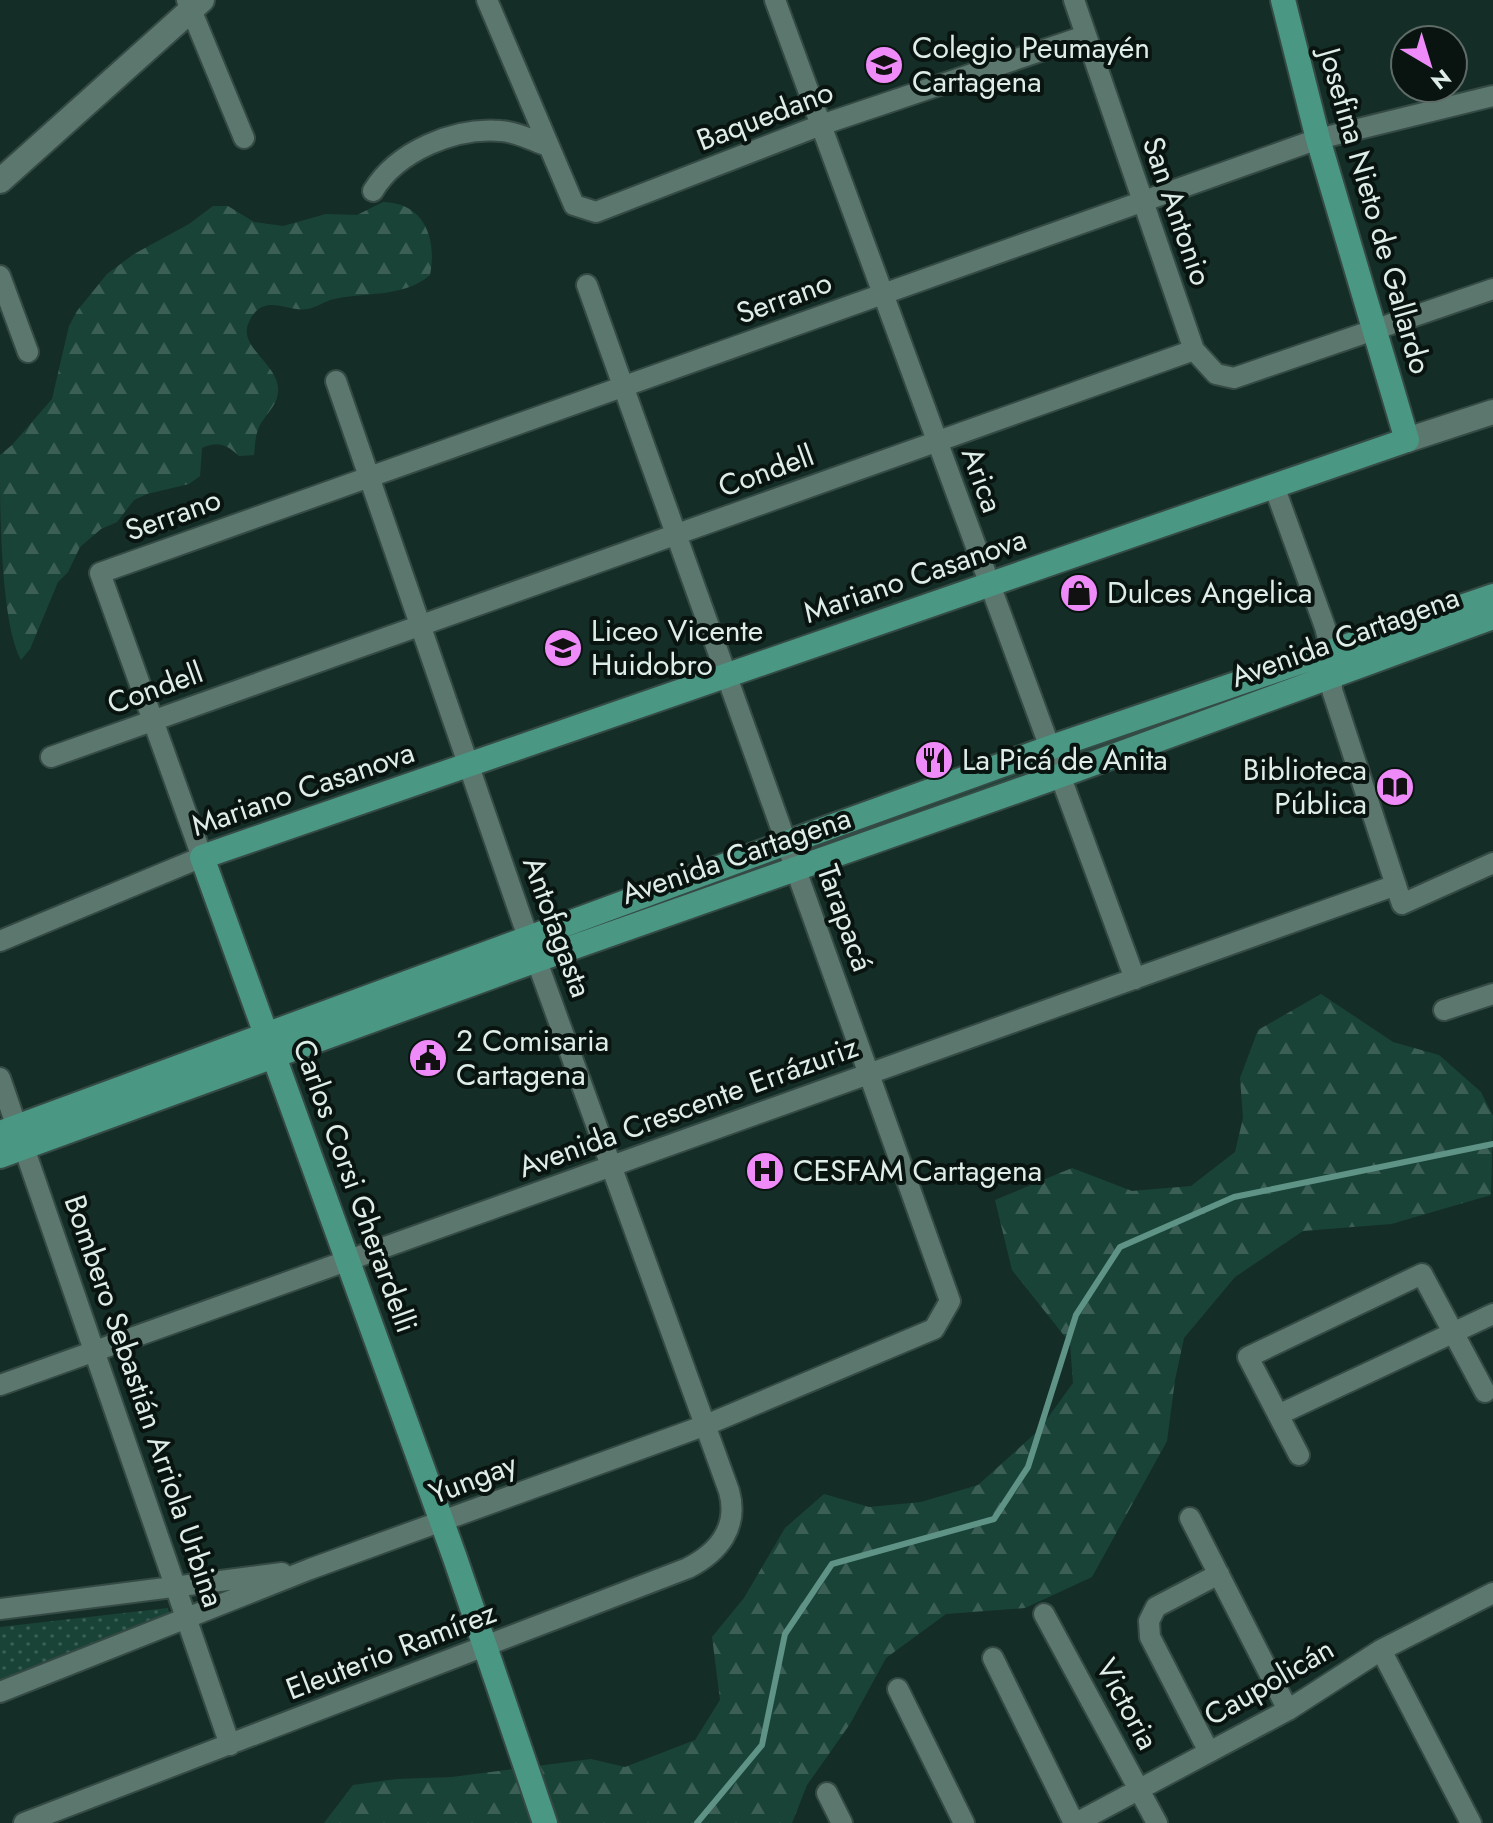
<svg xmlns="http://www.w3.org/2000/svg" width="1493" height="1823" viewBox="0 0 1493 1823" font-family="Jost,sans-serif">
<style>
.grass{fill:#1a4338}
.forest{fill:url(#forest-firs)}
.park{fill:url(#park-dots)}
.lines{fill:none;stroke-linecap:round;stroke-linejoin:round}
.stream{stroke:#5f9385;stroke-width:6}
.minor-casing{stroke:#354a44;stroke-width:24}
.tertiary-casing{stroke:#354a44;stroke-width:28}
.secondary-casing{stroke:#354a44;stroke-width:28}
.primary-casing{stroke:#354a44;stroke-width:28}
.minor{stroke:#5b776e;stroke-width:20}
.tertiary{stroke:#5b776e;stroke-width:24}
.secondary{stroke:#5b776e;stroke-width:24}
.primary{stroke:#4a9783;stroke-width:24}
.labels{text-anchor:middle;stroke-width:8;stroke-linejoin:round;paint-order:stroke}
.poi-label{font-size:30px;fill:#deede8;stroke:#091410;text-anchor:start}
.street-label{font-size:30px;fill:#deede8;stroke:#091410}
</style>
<defs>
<pattern id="forest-firs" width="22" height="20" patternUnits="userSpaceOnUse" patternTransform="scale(2)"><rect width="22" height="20" fill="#1a4338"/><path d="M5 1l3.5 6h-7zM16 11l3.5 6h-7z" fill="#3b5e55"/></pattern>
<pattern id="park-dots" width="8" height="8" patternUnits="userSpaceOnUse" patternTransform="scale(2)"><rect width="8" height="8" fill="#1a4338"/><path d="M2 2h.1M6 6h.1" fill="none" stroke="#3b5e55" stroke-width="1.8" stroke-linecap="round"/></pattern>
</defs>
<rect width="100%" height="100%" fill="#142e27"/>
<path class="grass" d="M1306 666 1309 677 1080 757 1076 747Z
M1038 760 1043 771 818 850 817 840Z"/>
<path class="forest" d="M383 202C425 203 437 239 430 275 402 299 364 291 330 300 322 303 315 308 307 309 288 313 262 290 248 324 239 347 277 364 278 388 279 404 267 413 260 425 255 434 255 446 254 455L239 456C226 444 218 441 202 448L200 476 189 484 147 494 134 500 117 522 101 529 80 547 68 572 58 582 30 649 21 660C0 622 0 506 0 455L12 445 52 399 69 326 77 311 107 274 134 254 189 224 213 206H228L254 222 283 226 326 214 357 215Z
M1321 994 1393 1042 1439 1055 1481 1092 1493 1116 1491 1195 1391 1224 1303 1231 1235 1277 1184 1338 1175 1380 1167 1441 1092 1577 1025 1608 946 1614 886 1658 850 1724 807 1785 792 1823H324L353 1785 397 1779 452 1777 591 1759 625 1767 695 1740 720 1700 712 1637 744 1598 785 1528 824 1494 869 1507 921 1502 978 1485 1039 1430 1073 1383 1070 1343 1012 1270 995 1200 1072 1168 1132 1191 1191 1186 1235 1152 1243 1118 1240 1078 1258 1030Z"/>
<path class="park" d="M168 1608 170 1618 0 1683V1627Z"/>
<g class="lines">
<path class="stream" d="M697 1823 762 1745 785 1634 832 1564 994 1519 1028 1467 1076 1315 1120 1247 1234 1197 1493 1144"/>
<g class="minor-casing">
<path id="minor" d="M187 0 244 138
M487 0 574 205 596 212 821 125 1085 36
M775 0 1135 979
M1074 0 1194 350 1216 374 1234 378 1493 289
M373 191C397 151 455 127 501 131 518 132 533 141 548 146
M0 276 28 352
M1274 486 1325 627 1331 651 1332 690 1402 904 1493 863
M51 757 1194 350
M0 941 202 857 100 573 1318 139 1493 96
M1444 1010 1493 994
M0 1078 230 1745
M0 1385 1396 885
M1278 1415 1493 1314
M1299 1455 1248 1357 1422 1274 1485 1392
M1190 1518 1288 1710
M0 1609 282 1573
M1044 1614 1157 1823
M1381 1650 1471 1823
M993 1658 1074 1823
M898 1689 964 1823
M0 1692 310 1569 706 1425 934 1329 950 1301 587 285
M1209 1752 1150 1637 1149 1621 1156 1607 1219 1574
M827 1793 842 1823
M24 1823 688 1568C719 1552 739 1527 729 1491L522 920 336 381
M1076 1823 1288 1710 1381 1650 1493 1593"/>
</g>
<g class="tertiary-casing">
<path id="tertiary" d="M0 181 202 0"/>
</g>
<g class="secondary-casing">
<path id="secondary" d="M1407 440 1493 412"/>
</g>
<g class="primary-casing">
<path id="primary" d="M0 1133 786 843 1049 748 1493 596
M0 1156 537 960 1059 776 1493 617
M545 1823 455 1558 202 857 1407 440 1318 139 1283 0"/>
</g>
<use href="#minor" class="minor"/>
<use href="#tertiary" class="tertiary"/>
<use href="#secondary" class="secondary"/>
<use href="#primary" class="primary"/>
</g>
<defs>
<g id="school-disc" transform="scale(2)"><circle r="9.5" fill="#ee8bf8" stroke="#091410"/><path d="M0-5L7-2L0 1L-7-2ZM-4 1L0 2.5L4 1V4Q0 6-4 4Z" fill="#111"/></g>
<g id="shop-disc" transform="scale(2)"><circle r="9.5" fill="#ee8bf8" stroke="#091410"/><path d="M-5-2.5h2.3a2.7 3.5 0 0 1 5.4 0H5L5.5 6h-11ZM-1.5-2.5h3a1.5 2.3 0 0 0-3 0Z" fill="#111"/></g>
<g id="restaurant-disc" transform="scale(2)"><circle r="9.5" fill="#ee8bf8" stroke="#091410"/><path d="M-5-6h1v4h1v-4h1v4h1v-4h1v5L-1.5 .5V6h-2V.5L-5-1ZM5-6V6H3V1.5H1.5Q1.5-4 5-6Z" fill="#111"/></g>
<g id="library-disc" transform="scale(2)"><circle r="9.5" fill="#ee8bf8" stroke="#091410"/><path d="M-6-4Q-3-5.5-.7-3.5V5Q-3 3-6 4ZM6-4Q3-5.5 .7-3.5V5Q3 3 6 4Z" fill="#111"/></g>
<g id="civic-disc" transform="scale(2)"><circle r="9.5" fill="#ee8bf8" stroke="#091410"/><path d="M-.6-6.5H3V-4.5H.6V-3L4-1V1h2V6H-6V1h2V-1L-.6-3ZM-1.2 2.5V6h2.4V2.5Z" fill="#111"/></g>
<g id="hospital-disc" transform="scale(2)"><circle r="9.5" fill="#ee8bf8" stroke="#091410"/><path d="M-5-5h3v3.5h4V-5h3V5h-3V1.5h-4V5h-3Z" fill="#111"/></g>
</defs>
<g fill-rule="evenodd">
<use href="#school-disc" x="884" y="65"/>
<use href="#shop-disc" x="1079" y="593"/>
<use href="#school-disc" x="563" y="648"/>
<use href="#restaurant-disc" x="934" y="760"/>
<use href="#library-disc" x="1395" y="787"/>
<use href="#civic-disc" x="428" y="1058"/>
<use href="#hospital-disc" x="765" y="1171"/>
</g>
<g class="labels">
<g class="poi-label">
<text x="912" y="58">Colegio Peumayén<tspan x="912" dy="34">Cartagena</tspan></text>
<text x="1107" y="603">Dulces Angelica</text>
<text x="591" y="641">Liceo Vicente<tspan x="591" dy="34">Huidobro</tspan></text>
<text x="962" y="770">La Picá de Anita</text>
<text x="1367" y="780" text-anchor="end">Biblioteca<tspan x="1367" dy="34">Pública</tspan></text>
<text x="456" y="1051">2 Comisaria<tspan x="456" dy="34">Cartagena</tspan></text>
<text x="793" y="1181">CESFAM Cartagena</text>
</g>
<g class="street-label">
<text transform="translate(765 116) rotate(-21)" y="10">Baquedano</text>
<text transform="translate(1177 211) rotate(71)" y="10">San Antonio</text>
<text transform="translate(1375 211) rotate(74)" y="10">Josefina Nieto de Gallardo</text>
<text transform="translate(784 298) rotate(-20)" y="10">Serrano</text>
<text transform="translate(766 471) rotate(-20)" y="10">Condell</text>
<text transform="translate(982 480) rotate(70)" y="10">Arica</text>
<text transform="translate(173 515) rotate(-20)" y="10">Serrano</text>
<text transform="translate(915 576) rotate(-19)" y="10">Mariano Casanova</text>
<text transform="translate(1345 637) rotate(-20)" y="10">Avenida Cartagena</text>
<text transform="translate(155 688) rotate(-20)" y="10">Condell</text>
<text transform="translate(303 789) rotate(-19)" y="10">Mariano Casanova</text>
<text transform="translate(736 856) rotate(-19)" y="10">Avenida Cartagena</text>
<text transform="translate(845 918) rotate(70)" y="10">Tarapacá</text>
<text transform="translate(557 927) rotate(70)" y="10">Antofagasta</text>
<text transform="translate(688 1107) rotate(-20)" y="10">Avenida Crescente Errázuriz</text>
<text transform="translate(355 1186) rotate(70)" y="10">Carlos Corsi Gherardelli</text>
<text transform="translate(144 1401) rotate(71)" y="10">Bombero Sebastián Arriola Urbina</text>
<text transform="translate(473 1479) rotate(-21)" y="10">Yungay</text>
<text transform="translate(391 1651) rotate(-21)" y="10">Eleuterio Ramírez</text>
<text transform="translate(1269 1682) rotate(-30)" y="10">Caupolicán</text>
<text transform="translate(1127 1704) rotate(62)" y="10">Victoria</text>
</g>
</g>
<g transform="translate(1429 64) rotate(142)"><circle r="38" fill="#091410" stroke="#5e6b66" stroke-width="2"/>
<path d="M0-6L14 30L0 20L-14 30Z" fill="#ee8bf8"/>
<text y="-12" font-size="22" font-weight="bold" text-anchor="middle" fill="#deede8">N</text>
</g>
</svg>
